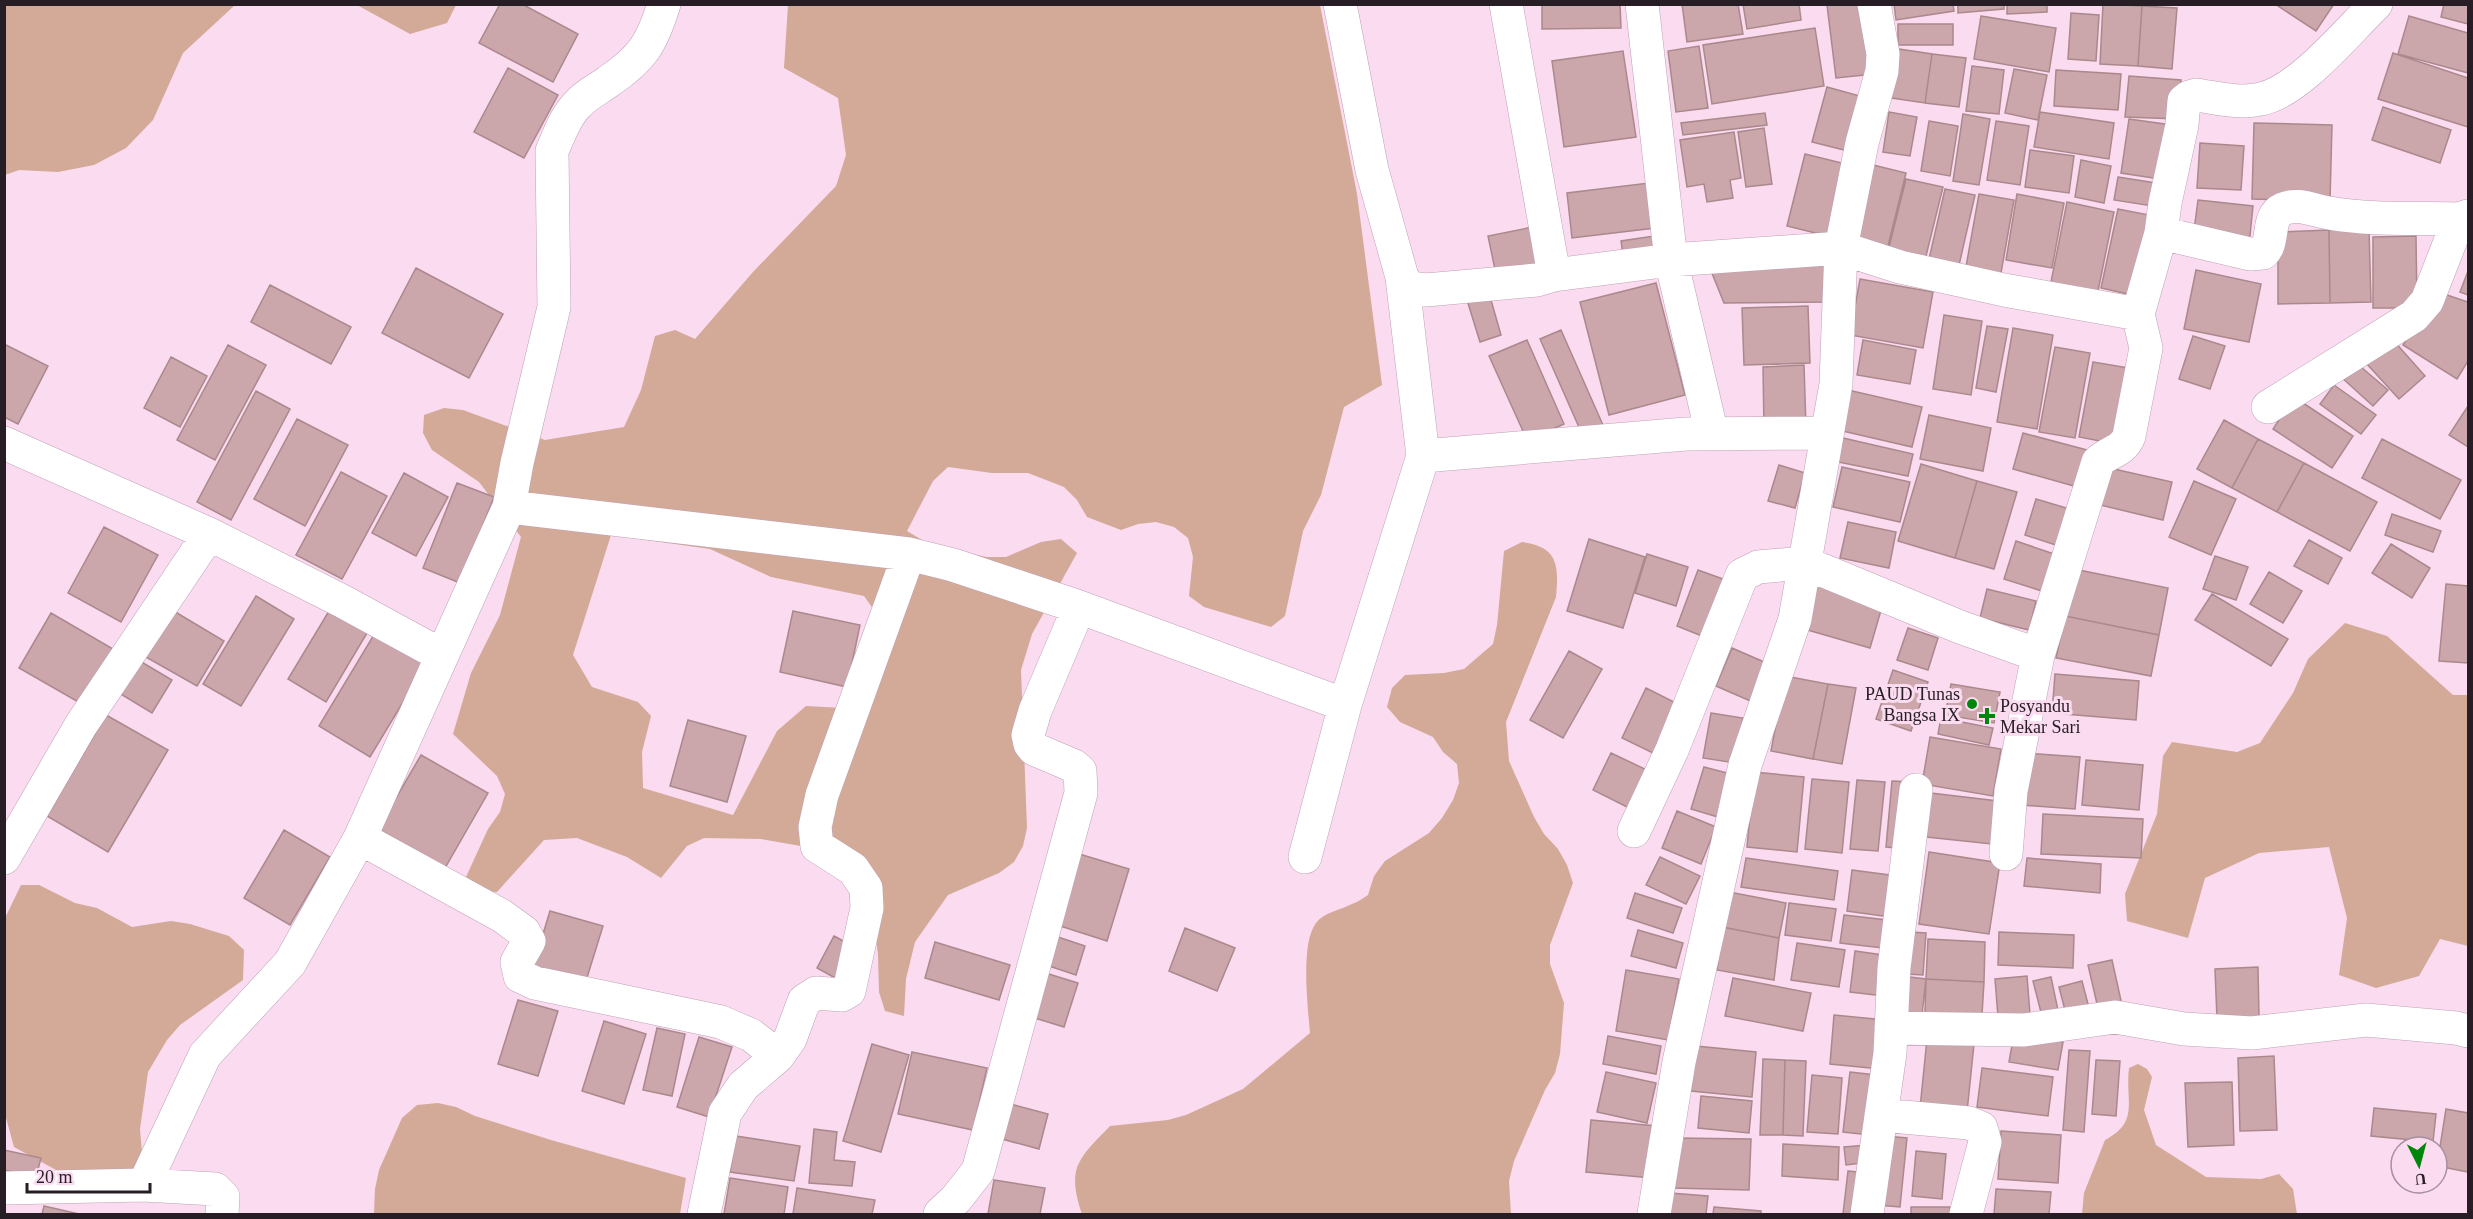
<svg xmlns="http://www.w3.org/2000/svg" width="2473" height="1219" viewBox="0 0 2473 1219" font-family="Georgia,serif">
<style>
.green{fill:#d3a997;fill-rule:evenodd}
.building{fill:#cba6aa;stroke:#ab888c;stroke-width:1.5}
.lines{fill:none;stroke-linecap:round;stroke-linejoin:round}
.street-casing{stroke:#bfa2b6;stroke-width:34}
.street{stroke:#fff;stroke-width:33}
.poi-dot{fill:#00860b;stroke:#fadbf0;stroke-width:2}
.labels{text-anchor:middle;stroke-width:6;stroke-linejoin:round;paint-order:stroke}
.poi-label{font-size:18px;fill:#271d24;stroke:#fadbf0;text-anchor:end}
</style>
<rect width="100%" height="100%" fill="#fadbf0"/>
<path class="green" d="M4 5 5 4 235 5 183 53 153 120 126 148 94 165 58 172 19 170 5 175Z
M357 5H456L447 23 410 34Z
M788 5H1320L1357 194 1382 385 1344 407 1321 495 1303 531 1285 616 1271 627 1204 607 1189 596 1193 557 1188 538 1174 527 1156 522 1138 524 1121 530 1087 517 1077 500 1064 487 1028 473H992L948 467 933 481 907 531 927 543 986 557H1006L1041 542 1061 539 1077 553 1032 634 1021 670 1027 828 1023 846 1014 862 999 873 948 895 915 942 906 979 904 1016 885 1011 879 992 878 954 868 880 841 853 761 839 704 838 687 846 661 878 627 857 577 838 544 840 497 892 479 891 466 877 488 829 500 812 505 794 497 776 453 734 471 673 500 615 521 537 479 482 432 450 423 433 424 415 444 408 463 410 545 440 624 427 641 390 655 336 675 330 695 339 753 272 836 186 846 155 838 98 784 68ZM611 535 710 549 771 577 864 596 889 631 843 708 806 706 777 731 733 815 643 788 642 752 651 716 638 702 592 687 573 655Z
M1522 542C1558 547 1559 565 1556 597L1506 722 1509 761 1534 817 1544 834 1558 849 1567 865 1573 883 1550 945V964L1564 1003 1560 1054 1555 1073 1545 1090 1514 1161 1509 1181 1511 1214H1082C1077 1200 1071 1178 1079 1163 1085 1150 1100 1137 1110 1126L1168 1120 1186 1115 1243 1089 1310 1033C1308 1008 1300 944 1316 923 1324 912 1341 910 1352 904 1358 902 1363 898 1368 895L1374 876 1385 861 1429 833 1442 818 1453 800 1459 783 1457 764 1443 752 1433 737 1400 722 1387 707 1392 688 1405 675 1444 673 1464 669 1493 644 1497 625 1504 551Z
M2345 623 2387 636 2453 695H2468V946L2440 939 2419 976 2376 988 2339 975 2347 918 2329 847 2259 853 2205 878 2188 938 2127 921 2125 894 2157 814 2163 756 2172 742 2237 752 2260 743 2293 693 2308 659Z
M21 885H39L75 903 97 908 132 927 171 921 190 924 229 936 244 950 243 980 180 1025 167 1040 148 1072 140 1129 143 1166 91 1189 14 1147 5 1114V918Z
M2138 1064 2147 1069 2152 1077 2144 1110 2156 1145 2206 1177 2261 1179 2279 1174 2293 1189 2297 1214H2082L2084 1193 2105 1140C2140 1122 2125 1101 2129 1068Z
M438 1103 456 1107 475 1116 551 1140 686 1178 680 1214H374L375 1189 379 1170 402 1118 417 1105Z"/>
<path class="building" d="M500 4H522L578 34 553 82 479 43Z
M1542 4H1620L1621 28 1542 29Z
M1682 4H1738L1743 34 1687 42Z
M1743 4H1799L1801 20 1747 29Z
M1866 4 1874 74 1836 78 1827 5Z
M1894 4H1953L1954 11 1896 20Z
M1958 4H2004V9L1958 13Z
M2007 4H2047V12L2007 14Z
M2103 4 2142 6 2138 66 2100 64Z
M2275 4H2334L2316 31Z
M2444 4H2468V24L2441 17Z
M2142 6 2177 8 2172 69 2138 66Z
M2071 13 2099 15 2096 61 2068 59Z
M1981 16 2056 28 2049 72 1974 59Z
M2409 16 2468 33V73L2398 54Z
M1898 24H1953V45H1898Z
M1815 28 1824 86 1712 104 1703 45Z
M1699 46 1708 108 1676 112 1668 51Z
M1892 48 1932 54 1925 103 1885 97Z
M1623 51 1636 137 1564 147 1552 61Z
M2393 53 2468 78V127L2378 99Z
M1932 54 1966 58 1959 107 1925 103Z
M1972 66 2004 70 1999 114 1966 111Z
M508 68 558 95 524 158 474 132Z
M2014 69 2047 75 2038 120 2005 113Z
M2056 70 2121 74 2118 110 2054 106Z
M2129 76 2181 80 2178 119 2125 117Z
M1827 87 1867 98 1852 152 1812 142Z
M2383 107 2451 130 2440 163 2372 140Z
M1889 112 1917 117 1910 156 1883 152Z
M2040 112 2114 123 2109 159 2034 147Z
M1765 113 1767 125 1683 135 1681 123Z
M1963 114 1990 119 1979 185 1953 181Z
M2129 119 2179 126 2166 180 2121 173Z
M1929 121 1958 126 1950 176 1921 171Z
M1996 121 2029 126 2020 185 1987 180Z
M2254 123 2332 125 2330 201 2252 199Z
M1764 128 1772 184 1746 187 1738 132Z
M1734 132 1741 178 1730 180 1733 198 1707 202 1704 184 1687 187 1680 140Z
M2200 143 2244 146 2241 190 2197 188Z
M2030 150 2074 156 2069 193 2025 187Z
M1805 154 1854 166 1836 238 1787 226Z
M2081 160 2111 166 2104 203 2075 197Z
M1869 164 1906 173 1888 246 1850 236Z
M2118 177 2162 184 2159 207 2114 200Z
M1906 179 1943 187 1925 260 1888 251Z
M1649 183 1655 228 1572 238 1567 193Z
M1945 189 1975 195 1957 274 1927 268Z
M1979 194 2014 200 1999 284 1964 278Z
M2017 194 2064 203 2052 268 2006 260Z
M2198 200 2253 206 2249 245 2193 238Z
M2067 202 2114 212 2096 301 2049 292Z
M2118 209 2159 217 2141 297 2101 288Z
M1533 227 1542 270 1497 279 1488 236Z
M2329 230H2369L2371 302 2330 303Z
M2329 230 2330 303 2278 304V232Z
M1654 236 1656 257 1624 262 1621 241Z
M2416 236 2417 308H2373V237Z
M1830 254V302L1724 303 1709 266Z
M416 268 503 314 469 378 382 333Z
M2196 270 2261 284 2249 342 2184 329Z
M2468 271V295L2460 292Z
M1860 279 1933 292 1923 348 1850 335Z
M1656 283 1685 395 1609 415 1580 302Z
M270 285 351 327 331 364 251 322Z
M2438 292 2468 302V361L2457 379 2403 345Z
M1489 293 1501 335 1480 342 1467 300Z
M1808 306 1810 363 1744 365 1742 308Z
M1944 315 1982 321 1971 395 1933 389Z
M1987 326 2008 329 1996 392 1976 388Z
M2013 328 2053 335 2037 429 1997 422Z
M1561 330 1603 425 1582 434 1540 339Z
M2193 336 2225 346 2210 389 2179 379Z
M1527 340 1564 424 1527 440 1489 356Z
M1863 340 1916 350 1910 384 1857 375Z
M2393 340 2425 376 2399 399 2366 363Z
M4 344 48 366 18 424 4 417Z
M228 345 266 365 215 460 177 440Z
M2055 347 2090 353 2075 438 2039 432Z
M171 357 207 376 180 427 144 408Z
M2354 361 2388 390 2373 406 2340 376Z
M2093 362 2135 369 2121 445 2079 437Z
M1804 365 1806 427 1764 429 1763 367Z
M2334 385 2376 415 2361 434 2320 404Z
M1848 390 1922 407 1912 447 1838 430Z
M256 391 290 409 231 520 197 502Z
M2294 397 2353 436 2332 468 2273 429Z
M2468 406V447L2449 435Z
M1929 415 1991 428 1983 471 1920 459Z
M297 419 348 445 305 526 254 499Z
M2224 420 2258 439 2232 488 2197 469Z
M2023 433 2091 451 2081 488 2013 469Z
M1843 438 1913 454 1908 476 1838 462Z
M2258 439 2304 463 2277 512 2232 488Z
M2382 439 2461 480 2440 519 2362 478Z
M2304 463 2377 502 2350 551 2277 512Z
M1921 464 1977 481 1955 558 1898 541Z
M1779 465 1805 473 1795 508 1768 501Z
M1842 467 1910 482 1900 522 1833 507Z
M2105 467 2172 482 2163 520 2096 504Z
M341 472 387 496 342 579 296 555Z
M404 473 448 497 416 556 372 533Z
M1977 481 2017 492 1994 569 1955 558Z
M2194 481 2236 499 2211 555 2169 537Z
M457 483 494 497 460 583 423 568Z
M2036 499 2073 510 2062 547 2025 535Z
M2392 514 2441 531 2433 552 2385 535Z
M1848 522 1896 532 1889 568 1840 558Z
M104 527 158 555 121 622 68 593Z
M1589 539 1645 557 1623 628 1567 611Z
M2309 540 2342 558 2328 584 2294 566Z
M2016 541 2057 555 2045 592 2004 579Z
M2391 544 2430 568 2412 598 2372 573Z
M1647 554 1688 567 1676 606 1635 593Z
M2215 556 2248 567 2236 600 2203 589Z
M2074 569 2168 588 2159 635 2065 616Z
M1698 570 1734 583 1712 640 1677 626Z
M2269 572 2302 591 2283 623 2250 604Z
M1819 580 1884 600 1870 648 1804 629Z
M2446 584 2468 586V663L2439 661Z
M1987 589 2036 601 2029 630 1980 618Z
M2212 594 2288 639 2271 666 2195 620Z
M256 596 294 619 241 706 203 684Z
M332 606 370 628 326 702 288 679Z
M172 610 224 641 197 686 144 656Z
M793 611 860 625 847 687 780 672Z
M51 613 113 649 80 703 19 668Z
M2065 616 2159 635 2151 676 2056 658Z
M1908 628 1938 638 1928 670 1897 660Z
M375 633 426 664 370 757 319 726Z
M1732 648 1771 665 1755 703 1716 686Z
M1569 651 1602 669 1563 738 1530 720Z
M133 657 172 680 152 713 114 690Z
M1893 670 1928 682 1911 731 1876 719Z
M2055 674 2139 681 2136 720 2052 713Z
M1785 676 1828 684 1813 759 1771 751Z
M1828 684 1856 688 1842 764 1813 759Z
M1951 684 2000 692 1994 723 1945 715Z
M1646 688 1678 704 1655 754 1622 738Z
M1711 713 1743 718 1735 763 1703 758Z
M106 715 168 750 108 852 47 816Z
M1941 718 1993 728 1989 745 1938 734Z
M688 720 746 736 727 802 670 786Z
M1930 737 2001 749 1993 796 1922 784Z
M1611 753 1649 771 1631 809 1593 790Z
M2027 753 2080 757 2075 809 2022 805Z
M421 755 488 793 445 868 378 829Z
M2086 760 2143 765 2139 810 2082 805Z
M1704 767 1731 774 1718 817 1691 809Z
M1754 772 1804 777 1797 852 1747 847Z
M1812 779 1849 782 1842 853 1805 849Z
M1857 780 1885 782 1878 851 1850 849Z
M1892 781 1914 782 1907 849 1886 847Z
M1922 792 1998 801 1992 844 1917 836Z
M1677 811 1716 827 1701 864 1662 848Z
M2043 814 2143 819 2141 858 2041 854Z
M284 830 330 857 290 925 244 898Z
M1929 852 2000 863 1989 934 1919 924Z
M1076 853 1129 869 1107 941 1054 924Z
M1660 857 1700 876 1686 904 1646 885Z
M1746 858 1838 871 1834 900 1741 887Z
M2027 858 2101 864 2100 893 2024 886Z
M1852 870 1897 876 1890 917 1847 911Z
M1729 892 1786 903 1779 938 1722 927Z
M1635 893 1682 908 1673 933 1627 918Z
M1789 903 1836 909 1831 941 1785 935Z
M550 911 603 926 585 984 533 967Z
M1844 915 1887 920 1883 948 1840 943Z
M1722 927 1779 938 1774 980 1717 970Z
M1185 928 1235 948 1217 991 1169 971Z
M1638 930 1683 943 1676 968 1631 956Z
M1910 932 1926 933 1923 975 1907 974Z
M1999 932 2074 935 2073 968 1998 965Z
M1049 934 1085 946 1076 975 1040 963Z
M834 936 851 945 835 978 817 968Z
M1928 939 1985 942 1984 982 1926 979Z
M935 942 1010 965 999 1000 925 978Z
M1797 943 1845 950 1839 987 1791 980Z
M1855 951 1890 956 1884 996 1850 992Z
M2112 960 2124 1014 2100 1017 2088 965Z
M2258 967 2259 1017 2217 1019 2215 969Z
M1626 970 1679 979 1668 1040 1616 1031Z
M1039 971 1078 983 1064 1027 1025 1015Z
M1901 976 1926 979 1921 1024 1894 1021Z
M2027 976 2030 1014 1998 1017 1995 979Z
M2051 977 2060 1020 2044 1024 2033 981Z
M1733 978 1811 993 1803 1031 1725 1016Z
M1926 979 1984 982 1982 1015 1925 1013Z
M2082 981 2089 1008 2066 1014 2059 987Z
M518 1000 558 1011 538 1076 498 1064Z
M1834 1015 1885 1020 1880 1069 1830 1064Z
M604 1021 646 1034 624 1104 582 1091Z
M657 1028 685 1034 672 1096 643 1090Z
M2014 1034 2063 1042 2058 1070 2009 1062Z
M1608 1036 1661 1046 1656 1074 1603 1064Z
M699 1037 732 1047 709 1117 677 1107Z
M1927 1039 1974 1044 1967 1112 1920 1108Z
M872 1044 909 1055 881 1152 843 1141Z
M1696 1046 1756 1052 1752 1097 1691 1091Z
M2069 1050 2090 1051 2084 1132 2063 1130Z
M912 1052 987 1068 973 1130 898 1114Z
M2274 1056 2277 1130 2240 1131 2238 1058Z
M1763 1059 1785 1060 1783 1135H1760Z
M1785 1060 1806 1061 1803 1136 1783 1135Z
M2096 1060 2120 1061 2116 1116 2092 1114Z
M1982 1068 2053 1077 2048 1116 1977 1107Z
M1606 1072 1656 1083 1647 1123 1597 1112Z
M1850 1072 1876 1075 1870 1135 1843 1132Z
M1812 1075 1842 1078 1838 1134 1807 1132Z
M2232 1082 2234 1145 2188 1147 2185 1083Z
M1701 1096 1752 1101 1749 1133 1698 1128Z
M1007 1103 1048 1114 1039 1149 998 1138Z
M2374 1108 2436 1114 2433 1142 2371 1136Z
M2446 1109 2468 1113V1172L2437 1166Z
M1591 1120 1657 1126 1652 1178 1586 1172Z
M814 1129 837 1132 834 1160 855 1162 852 1186 809 1183Z
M2001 1131 2061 1135 2058 1183 1998 1179Z
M736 1136 800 1146 794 1181 730 1172Z
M1885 1136 1907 1138 1900 1207 1877 1205Z
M1675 1138 1751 1139 1749 1190 1673 1188Z
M1783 1144 1839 1147 1838 1180 1782 1176Z
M1868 1145 1870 1162 1846 1165 1844 1147Z
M4 1150 41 1158 36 1177 4 1170Z
M1916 1151 1946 1154 1942 1199 1912 1196Z
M1848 1171 1868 1173 1863 1214H1843Z
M730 1178 788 1187 784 1214H724Z
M994 1180 1045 1188 1040 1214H988Z
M797 1188 875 1200 872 1214H793Z
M1996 1189 2051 1192 2049 1214H1994Z
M1670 1193 1708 1196 1706 1214H1668Z
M44 1206 79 1214H42Z
M1714 1207 1761 1211V1214H1713Z
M1911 1207H1950V1214H1911Z"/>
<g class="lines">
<g class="street-casing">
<path id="street" d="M1340 4 1372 170 1402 277 1409 288 1426 290 1537 280 1554 275 1671 260 1841 248 1900 267 2004 290 2138 314
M1506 4 1554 275
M1642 4 1671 260 1712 434
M2161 233 2250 254 2263 253C2275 242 2266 216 2283 209 2298 202 2314 211 2329 213 2367 220 2419 218 2459 219L2468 216
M2268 407 2414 316 2427 301 2459 219
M4 443 209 534 342 601 441 655
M1423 456 1686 434 1826 433
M509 507 909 554 953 565 1079 607 1345 705 1423 456 1402 277
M2038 655 2098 462C2109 451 2123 452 2129 436L2146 348 2138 314 2161 233 2165 203 2182 125 2184 101 2189 97 2196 95C2217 98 2240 104 2261 99 2299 91 2347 32 2376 4
M1634 831 1672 750 1742 575 1758 567 1805 563 1960 627 2038 655 2011 791 2006 854
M360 838 502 916 524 932 529 941 517 962 520 976 535 983 721 1022 751 1035 778 1056 743 1086 725 1113 704 1214
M1305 857 1345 705
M4 858 81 725 209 534
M1891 1028 2024 1030 2115 1017 2184 1029 2252 1033 2366 1020 2456 1028 2468 1031
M778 1056 790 1039 804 1001 816 993 842 995 849 991 867 908 866 888 853 869 817 846 815 827 822 795 909 554
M1881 1115 1969 1123 1981 1128 1985 1142 1966 1214
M144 1185 215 1189 223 1197 222 1214
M4 1188 144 1185 205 1055 290 963 360 838 509 507 517 463 554 307 552 151C559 135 566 115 579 103 587 94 600 88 609 81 643 58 652 43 664 4
M940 1214 956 1199 978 1171 1081 793 1080 771 1074 766 1034 749 1030 744 1028 735 1035 711 1079 607
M1654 1214 1679 1062 1745 765 1795 619 1836 384 1841 248 1862 143 1882 71 1883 54 1874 4
M1867 1214 1890 1053 1894 968 1916 790"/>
</g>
<use href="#street" class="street"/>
</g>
<g class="poi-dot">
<circle cx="1972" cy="704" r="6"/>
<path d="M1984 707h6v6h6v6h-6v6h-6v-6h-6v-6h6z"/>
</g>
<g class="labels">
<g class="poi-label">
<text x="1960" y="700">PAUD Tunas<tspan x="1960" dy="21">Bangsa IX</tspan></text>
<text x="2000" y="712" text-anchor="start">Posyandu<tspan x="2000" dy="21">Mekar Sari</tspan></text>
</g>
</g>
<rect width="2473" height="1219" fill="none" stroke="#271d24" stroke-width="12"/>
<g transform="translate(2419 1165) rotate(174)"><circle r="28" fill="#fadbf0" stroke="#a68f9e" stroke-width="1.5"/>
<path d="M0-4.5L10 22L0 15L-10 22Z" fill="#00860b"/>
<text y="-9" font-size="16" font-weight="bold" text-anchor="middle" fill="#271d24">U</text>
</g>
<path d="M27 1183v9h123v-9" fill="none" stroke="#271d24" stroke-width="3"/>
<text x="36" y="1183" font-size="18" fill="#271d24" stroke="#fadbf0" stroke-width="4.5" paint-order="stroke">20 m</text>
</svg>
